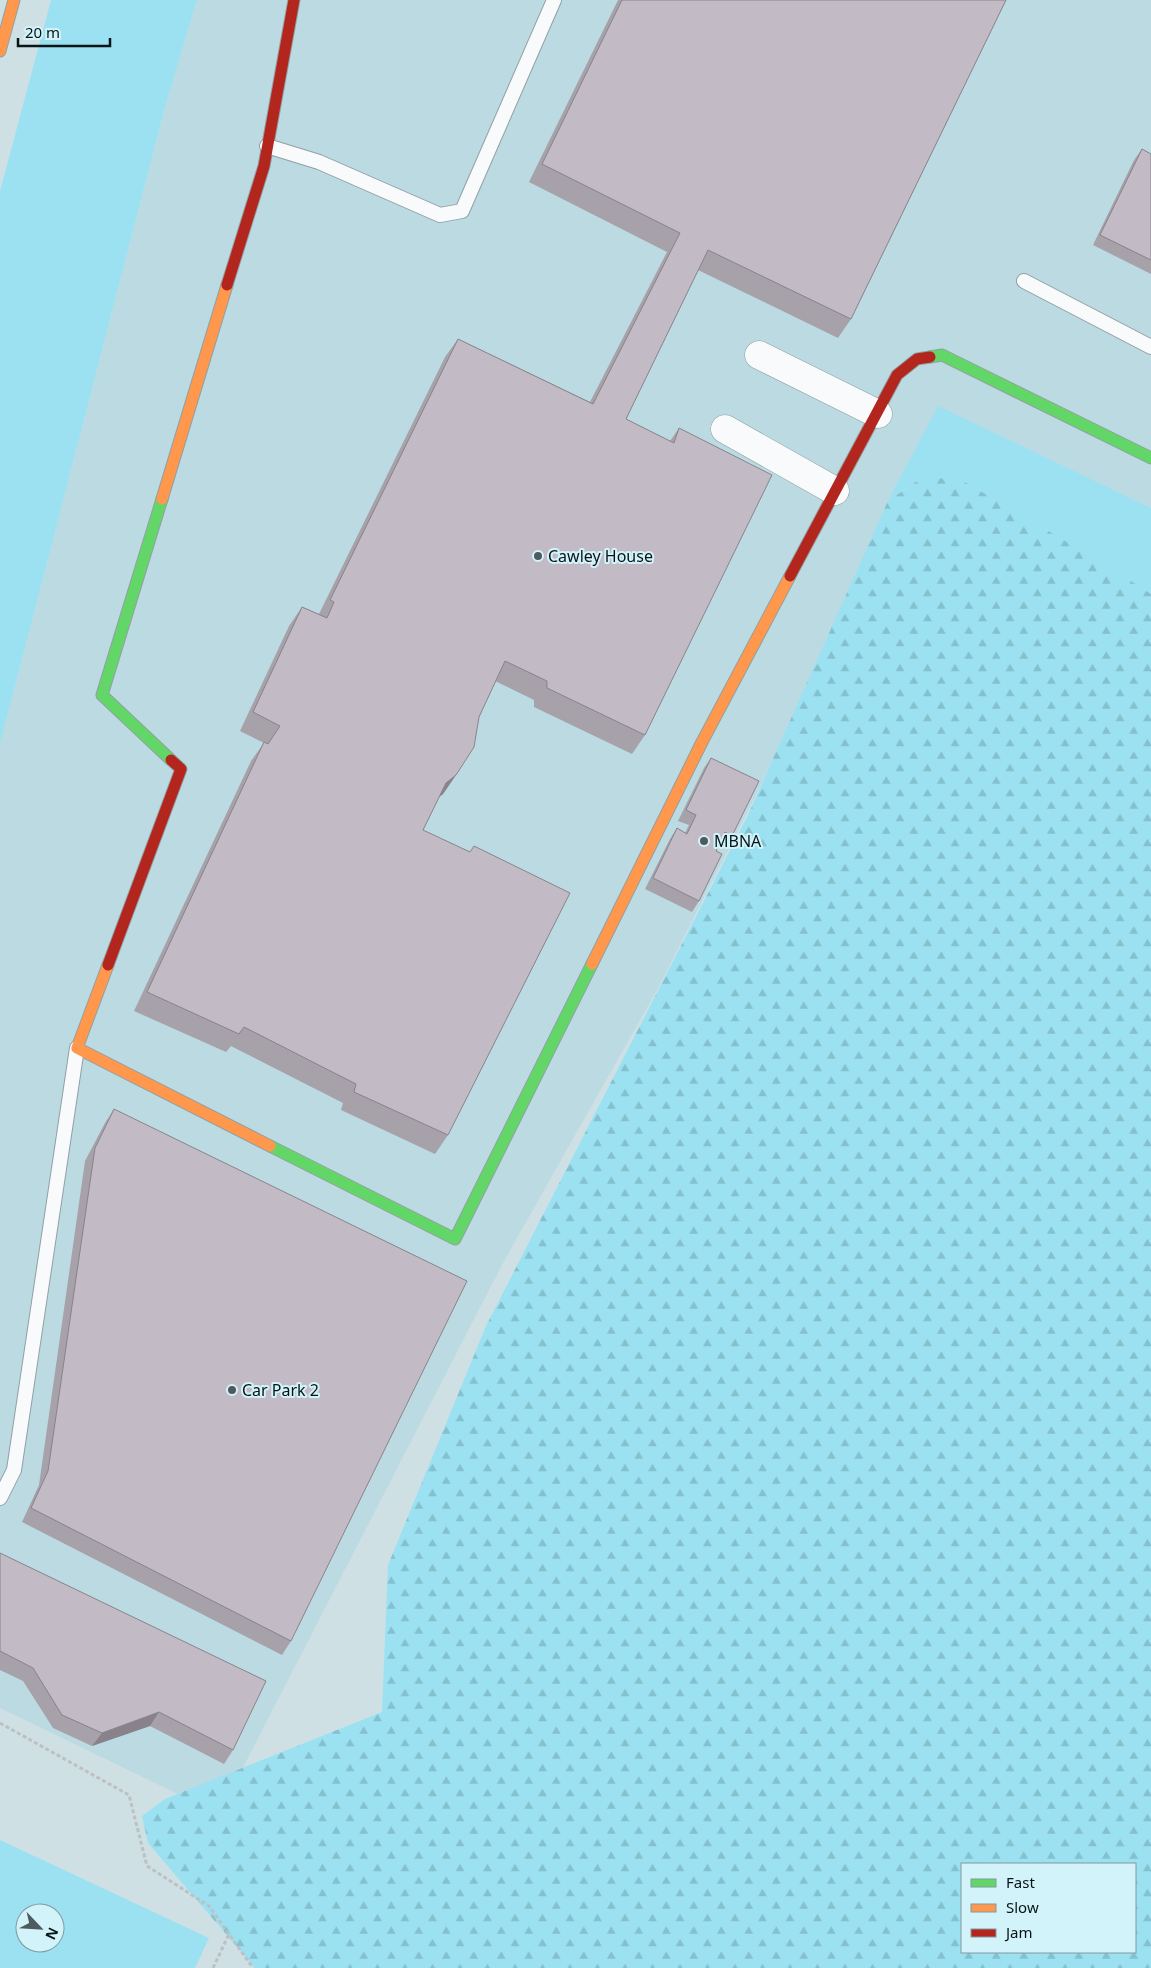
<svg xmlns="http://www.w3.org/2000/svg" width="1151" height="1968" viewBox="0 0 1151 1968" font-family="'Noto Sans',sans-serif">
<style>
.built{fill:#bcdae2}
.grass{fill:#9be1f1;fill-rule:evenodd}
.forest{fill:url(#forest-firs);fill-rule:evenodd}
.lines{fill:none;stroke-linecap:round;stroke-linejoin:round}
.lane-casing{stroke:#92a0a4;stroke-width:16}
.street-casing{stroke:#92a0a4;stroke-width:29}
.fast-casing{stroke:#92a0a4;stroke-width:13}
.slow-casing{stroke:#92a0a4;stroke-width:13}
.jam-casing{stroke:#92a0a4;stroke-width:13}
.path{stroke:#bcc1c3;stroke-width:3;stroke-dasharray:4 2.5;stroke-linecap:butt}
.lane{stroke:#f8fafb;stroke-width:14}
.street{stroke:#f8fafb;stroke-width:28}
.fast{stroke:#63d668;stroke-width:11}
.slow{stroke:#ff974d;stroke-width:11}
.jam{stroke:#b3261e;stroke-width:11}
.wall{fill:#a7a1aa}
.shaded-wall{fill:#88838b}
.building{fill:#c2bbc6;stroke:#88838b}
.poi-dot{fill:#4e5b5e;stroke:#d3f3fb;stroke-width:2}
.labels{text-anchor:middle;stroke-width:4;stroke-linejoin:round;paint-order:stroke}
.poi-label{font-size:16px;fill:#081416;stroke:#d3f3fb;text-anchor:start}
</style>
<defs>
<pattern id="forest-firs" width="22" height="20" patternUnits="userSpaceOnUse" patternTransform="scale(1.25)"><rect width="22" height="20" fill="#9be1f1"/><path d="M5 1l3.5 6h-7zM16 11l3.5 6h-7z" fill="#84c0ce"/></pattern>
</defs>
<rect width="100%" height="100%" fill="#cfe0e5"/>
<path class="built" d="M197 0H1151V508L938 407 756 795 657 990 504 1261 219 1814 0 1708V744L165 107Z"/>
<path class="grass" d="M51 0H197L165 107 0 744V191Z
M938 406 1151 508V594L1113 569 920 479 888 501Z
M0 1840 209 1938 195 1968H0ZM25 1913H55V1943H25Z"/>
<path class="forest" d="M958 478 1113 569 1151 594V1968H255L148 1843 142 1816 165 1799 382 1712 388 1565 486 1326 747 817 888 501 920 479ZM962 1864H1135V1952H962Z"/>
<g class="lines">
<g class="lane-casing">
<path id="lane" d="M267 146 319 162 440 215 462 211 554 0
M1024 281 1151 347
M0 1498 14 1470 77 1048"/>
</g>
<g class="street-casing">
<path id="street" d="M759 355 878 414
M725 429 835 491"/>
</g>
<g class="fast-casing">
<path id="fast" d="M930 357 942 355 1151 458
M162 499 102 695 171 760
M270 1146 455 1239 592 964"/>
</g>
<g class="slow-casing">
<path id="slow" d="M0 51 14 0
M162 499 227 285
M592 964 702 742 790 576
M108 965 77 1048 270 1146"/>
</g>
<g class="jam-casing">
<path id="jam" d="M227 285 264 166 294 0
M790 576 897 375 917 359 930 357
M108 965 181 769 171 760"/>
</g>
<path class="path" d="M0 1723 129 1795 147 1866 209 1906 253 1968
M213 1968 229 1934"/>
<use href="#lane" class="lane"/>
<use href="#street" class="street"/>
<use href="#fast" class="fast"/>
<use href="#slow" class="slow"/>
<use href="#jam" class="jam"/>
</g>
<path class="wall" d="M618 0H1006L851 319 838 338 698 270 626 419 670 441 679 428 645 735 632 754 534 707V700L495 681 479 717 456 775 443 794 439 797 423 830 448 1135 435 1154 341 1110 343 1103 231 1046 226 1052 134 1011 251 761 264 743 240 731 289 626 302 607 319 614 445 357 458 339 590 402 667 252 529 182Z
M1142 149 1151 154V274L1093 245 1134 160Z
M711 758 732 836 725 846 719 844 716 851 699 901 692 912 645 889 670 839 677 828 685 833 689 825 678 821 704 768Z
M114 1109 291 1641 282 1655 22 1522 39 1485 85 1161 105 1123Z
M0 1553 233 1750 224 1764 150 1726 92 1746 53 1728 23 1681 0 1670Z"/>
<path class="shaded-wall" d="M456 775 443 794 433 802 446 783Z
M159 1712 150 1726 92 1746 102 1733Z"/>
<path class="building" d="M622 0H1006L851 319 708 250 626 419 674 443 679 428 772 475 645 735 547 688V681L505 661 479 717 474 747 456 775 446 783 423 830 470 852 474 846 570 893 448 1135 354 1092 356 1084 244 1027 239 1034 147 992 264 742 268 744 280 726 253 712 302 607 327 618 334 602 330 600 458 339 593 404 680 233 542 164Z
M1142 149 1151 154V260L1100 235Z
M711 758 759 781 732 836 725 832 716 851 722 854 699 901 653 878 677 828 687 834 696 815 686 810Z
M114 1109 467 1281 291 1641 31 1508 48 1471 95 1148Z
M0 1553 266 1681 233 1750 159 1712 102 1733 62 1715 33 1668 0 1651Z"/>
<g class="poi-dot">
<circle cx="538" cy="556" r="5"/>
<circle cx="704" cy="841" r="5"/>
<circle cx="232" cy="1390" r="5"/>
</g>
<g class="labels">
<g class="poi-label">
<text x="548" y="562">Cawley House</text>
<text x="714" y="847">MBNA</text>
<text x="242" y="1396">Car Park 2</text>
</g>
</g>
<rect x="961" y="1863" width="175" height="90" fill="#d3f3fb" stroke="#829a9f"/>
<rect x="971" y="1879" width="25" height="8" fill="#63d668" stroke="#829a9f"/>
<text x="1006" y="1888" font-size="15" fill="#081416">Fast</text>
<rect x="971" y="1904" width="25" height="8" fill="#ff974d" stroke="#829a9f"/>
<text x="1006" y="1913" font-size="15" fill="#081416">Slow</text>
<rect x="971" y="1929" width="25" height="8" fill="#b3261e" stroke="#829a9f"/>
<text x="1006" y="1938" font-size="15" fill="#081416">Jam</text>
<g transform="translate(40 1928) rotate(115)"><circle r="24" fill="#d3f3fb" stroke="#829a9f"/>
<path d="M0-4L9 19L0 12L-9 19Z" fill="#4e5b5e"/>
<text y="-8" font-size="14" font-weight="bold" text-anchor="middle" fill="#081416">N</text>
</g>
<path d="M18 38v8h92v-8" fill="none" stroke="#081416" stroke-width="2.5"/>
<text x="25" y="38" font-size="15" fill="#081416" stroke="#d3f3fb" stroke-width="4" paint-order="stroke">20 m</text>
</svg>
